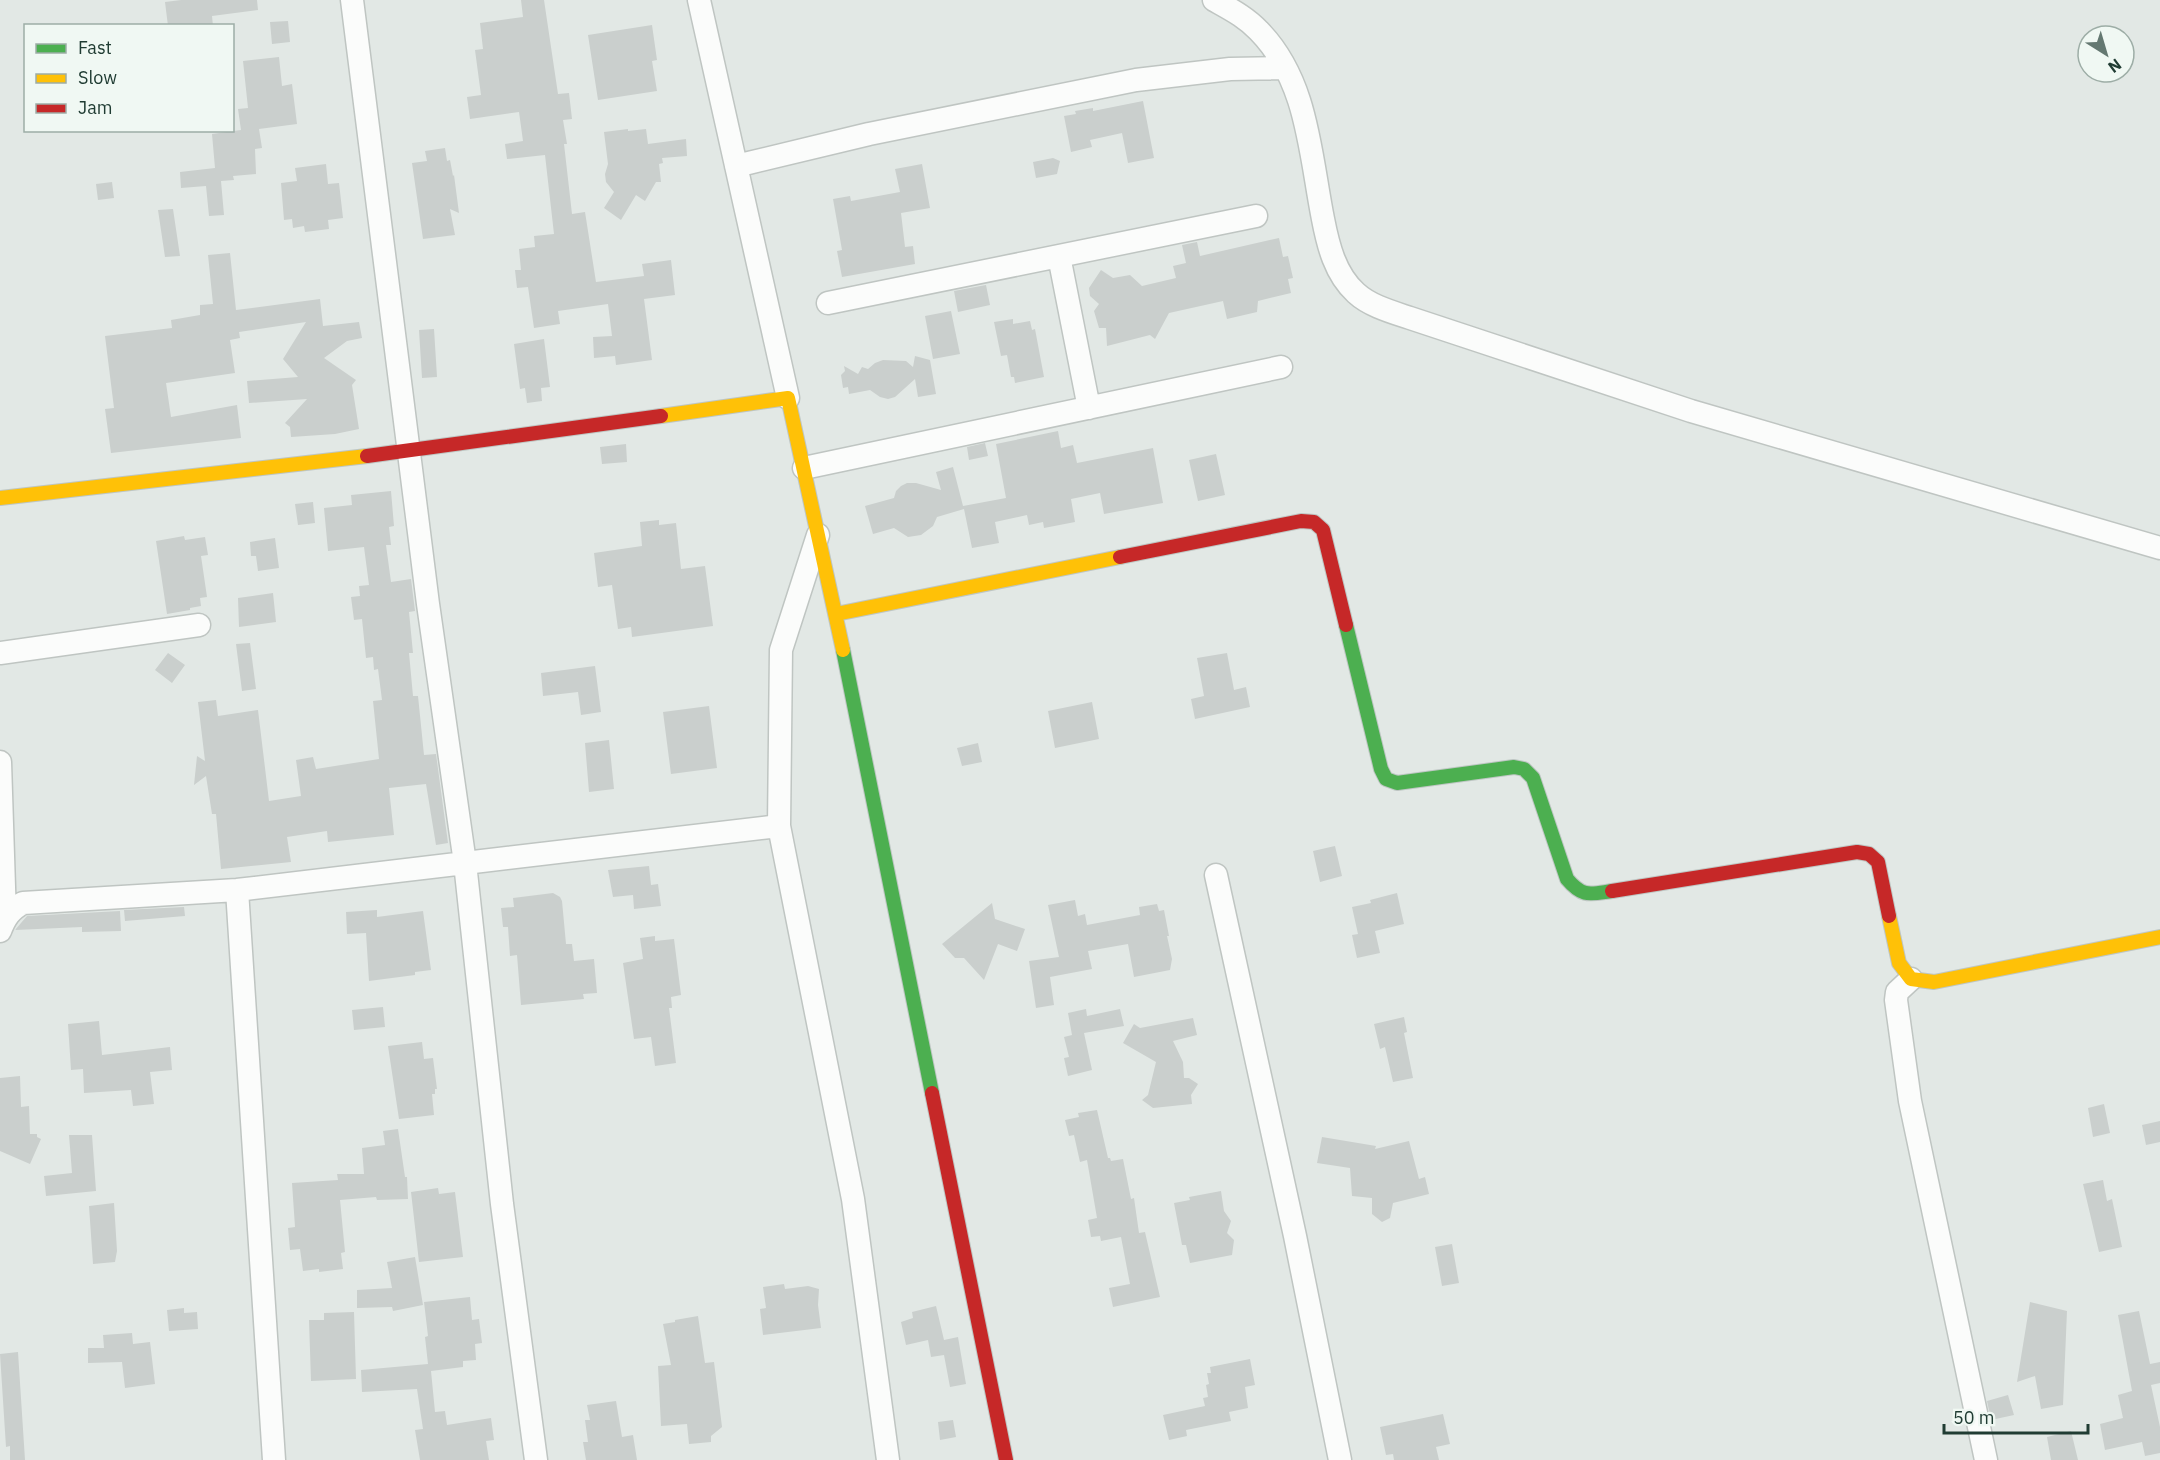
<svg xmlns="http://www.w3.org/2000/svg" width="2160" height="1460" viewBox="0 0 2160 1460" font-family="'IBM Plex Sans',sans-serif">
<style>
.building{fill:#cacfcd}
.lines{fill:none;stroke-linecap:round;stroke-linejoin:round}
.street-casing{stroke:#bfc5c2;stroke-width:25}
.fast-casing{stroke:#bec6c3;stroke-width:16}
.slow-casing{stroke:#bec6c3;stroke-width:16}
.jam-casing{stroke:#bec6c3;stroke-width:16}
.street{stroke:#fbfcfb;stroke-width:22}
.fast{stroke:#4caf50;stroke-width:14}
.slow{stroke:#ffc107;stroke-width:14}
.jam{stroke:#c62828;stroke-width:14}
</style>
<rect width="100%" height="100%" fill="#e2e8e5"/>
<path class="building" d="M181 0H257L258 10 212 16 213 26H168L165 2Z
M521 0H544L558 94 569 93 572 119 563 120 567 144H564L572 214 585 212 596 282 644 276 642 264 671 260 675 295 644 299 652 360 616 365 615 356 594 358 593 337 612 336 608 304 558 311 560 324 534 328 528 287 517 288 515 270H521L519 249 535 247 534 236 554 234 545 155 507 159 505 144 523 141 519 112 470 119 467 97 481 95 475 50 483 49 480 23 523 17Z
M288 21 290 42 272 44 270 22Z
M652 25 657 60 652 61 657 91 598 100 588 35Z
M279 57 282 86 292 84 297 124 259 129 262 148 255 149 256 174 233 176 234 180 221 181 224 215 209 216 206 186 181 188 180 172 215 168 212 134 241 130 238 109 248 108 243 61Z
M1143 101 1154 158 1128 163 1122 133 1090 140 1092 147 1071 152 1064 116 1076 114 1075 111 1093 108V111Z
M628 129V131L646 129 648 144 686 139 687 156 662 158 663 163 659 164 661 182H656L645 201 636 195 621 220 604 208 614 192 606 182 605 174 608 164 604 132Z
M445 148 447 161 450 160 453 176 454 175 459 213 450 209 455 235 423 239 412 163 427 161 425 151Z
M1053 158 1060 161 1057 174 1036 178 1033 162Z
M326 164 328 184 339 183 343 218 328 220 329 229 305 232 304 226 293 228 292 219 284 220 281 183 297 181 295 168Z
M922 164 930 208 901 213 905 247 913 246 915 264 842 277 837 251 842 250 833 199 850 196 851 201 900 192 895 169Z
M112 182 114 198 98 200 96 184Z
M173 209 180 256 165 257 158 210Z
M1279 238 1283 257 1288 256 1293 278 1288 279 1291 293 1258 301 1257 312 1227 319 1223 301 1169 313 1155 339 1150 335 1107 346 1106 328H1099L1094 311 1099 304 1090 296 1089 288 1101 270 1113 278 1130 275 1142 286 1176 278 1173 266 1186 263 1182 245 1197 242 1200 256Z
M230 253 236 310 320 299 323 326 359 322 362 338 347 341 324 358 356 380 352 385 359 429 335 434 291 437 290 427 285 423 307 399 249 403 247 381 298 377 283 359 306 322 239 332 240 338 230 340 235 373 166 383 171 417 237 405 241 438 111 453 105 409 114 408 105 336 172 328 171 320 200 315V305L213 304 208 255Z
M986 285 990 305 958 312 954 291Z
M951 311 960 354 933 359 925 316Z
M1013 319V324L1030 321 1032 330 1035 329 1044 377 1015 383 1014 377H1011L1007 355 1001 356 994 322Z
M434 329 437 377 422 378 419 330Z
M544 339 550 387 541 388 542 401 527 403 525 388 520 389 514 344Z
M915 356 930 360 936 394 918 397 915 379 895 397 888 399 880 397 870 390 849 394 848 387 843 388 841 375 845 371 844 366 858 374 862 367 868 369 875 363 883 360 906 361 913 367Z
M1058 431 1061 448 1073 445 1077 463 1153 448 1163 503 1104 514 1100 493 1071 499 1075 522 1044 528 1043 522 1029 525 1027 515 995 522 999 543 972 548 964 509 937 517 933 526 921 535 908 537 894 528 873 534 865 506 894 498 896 491 901 486 907 483H916L941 490 936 472 953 467 963 506 1006 498 996 444Z
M985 443 988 456 969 460 967 447Z
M626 444 627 462 602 464 600 447Z
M1216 454 1225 495 1198 501 1189 460Z
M391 491 394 526 389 527 391 545H386L391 582 411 579 415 611 409 612 413 653H409L413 696H418L424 755 436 754 448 843 436 845 426 784 389 788 394 835 328 842 327 831 287 837 291 862 221 869 216 814H212L206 776 194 785 197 756 205 761 198 702 216 700 218 716 258 710 269 801 301 796 296 760 313 757 316 769 379 759 373 701 382 700 378 669 374 670 373 657 366 658 362 619 354 620 351 597 360 596 359 586 369 585 364 547 328 551 324 508 352 505 351 495Z
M313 502 315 523 298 525 295 504Z
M659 520V525L676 523 681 569 705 566 713 626 632 637 631 627 618 629 612 585 598 587 594 553 642 546 640 522Z
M184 536 185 540 205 537 208 555 201 556 207 597 200 598 201 606 190 608V610L167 614 156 541Z
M275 538 279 568 258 571 256 556H251L250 542Z
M273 593 276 622 239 627 238 598Z
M250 643 256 689 242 691 236 644Z
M168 653 185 665 172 683 155 670Z
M1227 653 1234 690 1246 687 1250 707 1195 719 1191 699 1204 696 1197 658Z
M595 666 601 712 581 715 578 692 543 696 541 673Z
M1092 702 1099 739 1055 748 1048 711Z
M709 706 717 768 671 774 663 712Z
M609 740 614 789 589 792 585 743Z
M978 743 982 762 962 766 957 748Z
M1335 846 1342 876 1320 882 1313 851Z
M649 866 651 885 658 884 661 906 634 909 633 895 613 897 608 870Z
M553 893 560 897 562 901 566 944H572L574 961 594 959 597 993 583 994 584 999 521 1005 517 955 510 956 508 927H503L501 908 514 907 513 898Z
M1397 893 1404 924 1375 931 1380 953 1357 958 1352 935 1358 934 1352 907 1371 903 1370 900Z
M1075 900 1078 916 1085 914 1087 925 1140 915 1139 907 1157 904 1159 911 1164 910 1169 936H1167L1172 959 1170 970 1134 977 1128 944 1088 951 1092 969 1050 977 1054 1005 1036 1008 1029 961 1059 957 1048 905Z
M992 903 995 919 1025 929 1017 951 998 944 984 980 964 958H955L942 944Z
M184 907 185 916 125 921 124 910Z
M377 910V917L423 911 431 970 415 972V975L369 981 366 933 347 934 346 912Z
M120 911 121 931 82 932V927L15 930 27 916Z
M655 936V941L674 939 681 995 671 997 672 1008H669L676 1063 655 1066 651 1037 634 1039 623 963 643 959 640 938Z
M383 1007 385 1027 354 1030 352 1010Z
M1086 1009 1087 1016 1120 1009 1124 1026 1084 1033 1092 1070 1068 1076 1064 1058 1069 1057 1064 1037 1072 1035 1068 1013Z
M1404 1017 1407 1032 1404 1033 1413 1078 1393 1082 1385 1047 1380 1049 1374 1024Z
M1193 1018 1197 1035 1173 1041 1183 1062 1184 1078H1189L1198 1084 1191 1095 1192 1104 1153 1108 1142 1100 1148 1095 1156 1062 1123 1043 1134 1024 1140 1028Z
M99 1021 102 1055 170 1047 172 1070 150 1072 154 1104 133 1106 131 1090 84 1093 83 1069 71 1070 68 1024Z
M422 1042 424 1059 433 1058 437 1089H435V1094H432L434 1115 399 1119 388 1046Z
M20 1076 21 1107 29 1106 30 1134H37V1137L41 1139 30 1164 0 1151V1078Z
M2104 1104 2110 1133 2093 1137 2088 1108Z
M1097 1110 1108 1158H1110L1111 1161 1123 1159 1131 1199 1134 1198 1139 1233 1145 1232 1160 1297 1113 1307 1109 1288 1130 1284 1121 1237 1101 1241 1100 1236 1091 1237 1088 1220 1097 1218 1087 1160 1080 1162 1074 1135 1069 1136 1065 1120 1079 1117 1078 1113Z
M2160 1121V1142L2146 1145 2142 1125Z
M398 1129 405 1177H407L408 1199 377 1200 376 1197 340 1200 345 1252 341 1253 343 1269 319 1272V1269L303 1271 300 1249 290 1250 288 1228 295 1227 292 1183 338 1180 337 1174H364L362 1148 385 1145 383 1131Z
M69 1135H92L96 1191 46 1196 44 1176 72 1173Z
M1322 1137 1376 1146 1375 1149 1409 1141 1419 1179 1425 1177 1429 1194 1393 1203 1390 1218 1382 1222 1372 1214V1198L1352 1196 1350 1168 1317 1163Z
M2103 1180 2107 1201 2112 1199 2122 1247 2099 1252 2083 1184Z
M438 1188 439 1194 455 1192 463 1257 419 1262 411 1192Z
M1221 1191 1224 1211 1231 1221 1227 1233 1234 1240 1232 1255 1190 1263 1186 1245H1182L1174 1203 1190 1200 1189 1197Z
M114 1203 117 1251 115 1262 93 1264 89 1206Z
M1452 1244 1459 1283 1442 1286 1435 1247Z
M415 1257 423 1305 393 1311 392 1307 357 1308V1290L392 1288 387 1262Z
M784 1284 785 1289 808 1286 819 1289 818 1305 821 1328 763 1335 760 1309 766 1308 763 1287Z
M470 1297 472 1320 479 1319 482 1343 475 1344 476 1360 463 1361V1367L431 1371 435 1412 445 1411 447 1425 491 1418 494 1440 486 1441 489 1460H420L415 1430 423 1429 417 1389 362 1392 361 1370 428 1364 425 1337 428 1336 424 1302Z
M2030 1302 2067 1311 2063 1405 2041 1409 2035 1376 2017 1382Z
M936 1306 944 1340 958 1337 966 1384 950 1387 944 1355 931 1357 928 1340 906 1345 901 1322 913 1318 912 1312Z
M184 1308V1313L197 1312 198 1329 169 1331 167 1310Z
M2139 1311 2150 1364 2160 1362V1383L2151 1385 2160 1427V1453L2145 1456 2142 1442 2105 1450 2100 1424 2123 1418 2118 1395 2132 1391 2118 1315Z
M354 1312 356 1379 311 1381 309 1320H324V1313Z
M698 1316 705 1363 714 1362 722 1427 711 1436V1442L689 1444 687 1424 661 1426 658 1366 671 1365 663 1324 675 1322V1320Z
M132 1333 133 1344 150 1342 155 1384 125 1388 122 1362 88 1363V1348H104L103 1335Z
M18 1352 25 1460H10V1446L6 1447 0 1354Z
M1250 1359 1255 1385 1245 1387 1248 1408 1229 1412 1231 1421 1186 1430 1187 1436 1169 1440 1163 1415 1205 1406 1203 1398 1208 1397 1206 1385 1209 1384 1207 1373H1211L1210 1367Z
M2008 1395 2014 1415 1991 1420 1987 1401Z
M616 1401 622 1437 633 1435 637 1460H586L583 1442H588L585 1420H590L587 1405Z
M1443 1414 1450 1444 1436 1447 1439 1460H1394L1393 1454 1386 1455 1380 1427Z
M953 1420 956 1437 940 1440 938 1422Z
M2071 1431 2078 1460H2051L2047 1437Z"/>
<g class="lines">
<g class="street-casing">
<path id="street" d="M699 0 788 398
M1214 0C1230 9 1246 17 1259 31 1308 81 1310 154 1323 219 1328 245 1335 274 1356 293 1370 306 1392 312 1410 318L1691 411 2160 548
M736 166 869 134 1136 80 1230 69 1285 68
M1059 256 1089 408
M828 303 1256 216
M804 468 1281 367
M818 535 781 650 779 826 853 1199 888 1460
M0 653 199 625
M0 762 5 918
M1216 875 1295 1236 1340 1460
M237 890 274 1460
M0 931C5 918 10 910 23 903L237 890 465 863 428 604 352 0
M1911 979 1897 992 1896 1000 1910 1101 1986 1460
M536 1460 502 1204 465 863 779 826"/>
</g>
<g class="fast-casing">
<path id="fast" d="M1346 625 1381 769 1386 779 1397 783 1514 767 1524 769 1533 778 1567 879C1583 898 1590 894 1612 891
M843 650 932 1093"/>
</g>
<g class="slow-casing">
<path id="slow" d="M661 416 788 398 843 650
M0 498 367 456
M836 614 1120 557
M1889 916 1899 963 1911 979 1934 982 2160 937"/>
</g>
<g class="jam-casing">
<path id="jam" d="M367 456 661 416
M1120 557 1301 521 1314 522 1323 530 1346 625
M1612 891 1857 852 1869 854 1878 862 1889 916
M932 1093 1006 1460"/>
</g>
<use href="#street" class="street"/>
<use href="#fast" class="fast"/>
<use href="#slow" class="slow"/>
<use href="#jam" class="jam"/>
</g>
<rect x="24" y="24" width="210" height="108" fill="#f0f8f3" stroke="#9dada6" stroke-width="1.5"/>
<rect x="36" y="44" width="30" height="9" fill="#4caf50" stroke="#9dada6" stroke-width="1.5"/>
<text x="78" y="54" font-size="18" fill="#203c33">Fast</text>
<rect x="36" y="74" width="30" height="9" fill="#ffc107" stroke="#9dada6" stroke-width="1.5"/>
<text x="78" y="84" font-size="18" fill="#203c33">Slow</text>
<rect x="36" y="104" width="30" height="9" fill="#c62828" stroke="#9dada6" stroke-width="1.5"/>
<text x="78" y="114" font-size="18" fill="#203c33">Jam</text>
<g transform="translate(2106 54) rotate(143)"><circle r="28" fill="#f0f8f3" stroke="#9dada6" stroke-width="1.5"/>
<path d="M0-4.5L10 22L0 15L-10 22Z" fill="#647871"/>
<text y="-9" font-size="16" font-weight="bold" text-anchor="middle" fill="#203c33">N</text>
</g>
<path d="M1944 1424v9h144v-9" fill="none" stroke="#203c33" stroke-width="3"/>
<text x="1953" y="1424" font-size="18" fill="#203c33" stroke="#f0f8f3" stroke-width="4.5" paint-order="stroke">50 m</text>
</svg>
